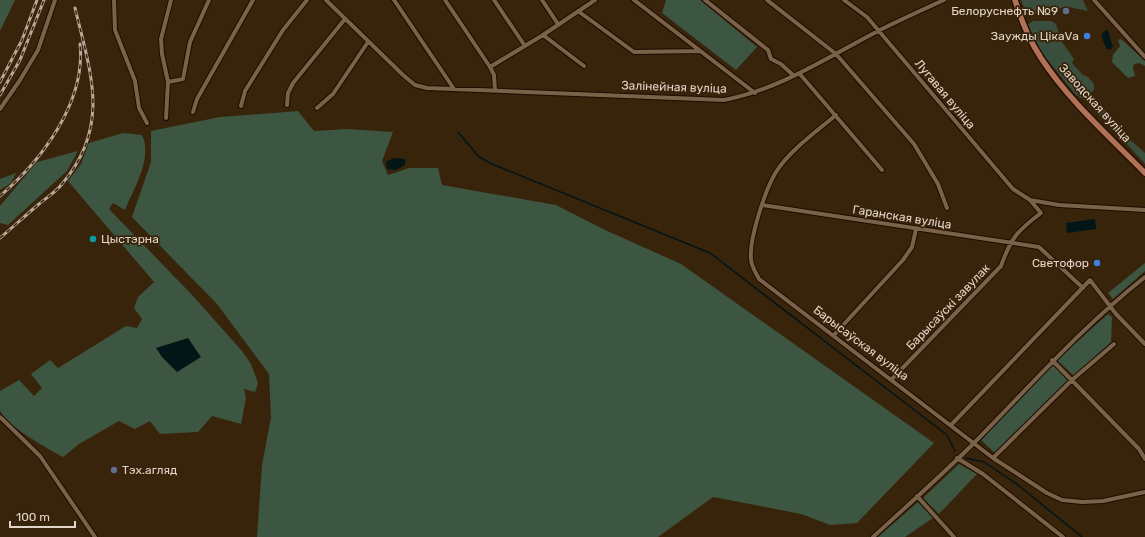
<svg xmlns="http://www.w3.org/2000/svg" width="1145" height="537" viewBox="0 0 1145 537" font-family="Rubik,sans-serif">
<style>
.green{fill:#394e3d}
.forest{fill:#3d5641}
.water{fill:#021517}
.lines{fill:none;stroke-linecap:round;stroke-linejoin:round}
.stream{stroke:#021517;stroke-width:1.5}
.minor-casing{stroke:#1e0c00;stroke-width:6}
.major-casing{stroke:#1e0c00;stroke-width:8}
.minor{stroke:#7a6249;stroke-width:4}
.major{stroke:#b07157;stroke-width:5.5}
.rail-casing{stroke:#b8a898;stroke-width:3}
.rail{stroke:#38230b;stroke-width:1.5;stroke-dasharray:4.5;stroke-linecap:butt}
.service-dot{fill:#5c6f8a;stroke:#38230b;stroke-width:1.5}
.shop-dot{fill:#3f7fe0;stroke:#38230b;stroke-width:1.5}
.culture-dot{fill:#0f9aa8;stroke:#38230b;stroke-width:1.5}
.labels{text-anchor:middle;stroke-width:3.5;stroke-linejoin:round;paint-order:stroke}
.poi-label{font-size:12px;fill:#e2d4c6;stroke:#38230b;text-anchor:end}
.street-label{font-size:12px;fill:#e2d4c6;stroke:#38230b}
</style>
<rect width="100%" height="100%" fill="#38230b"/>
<path class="green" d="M1021 0H1083L1088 11 1068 7H1063L1050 13H1030L1025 10Z
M1033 21H1051L1056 24 1062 42 1074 59 1072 63 1083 75 1088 77 1094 84V90L1085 98H1081L1075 94 1042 53 1029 27 1028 24Z
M1098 106H1101L1116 124 1124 131 1119 137 1094 109Z
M1126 136 1145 153V164L1124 141 1123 138Z"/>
<path class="forest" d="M0 0H15L0 31Z
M666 0H700L757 47 736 70 662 13Z
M1121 39 1145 61V66L1139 63 1134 64 1133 68 1135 76 1128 78 1112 62 1113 55 1120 46 1118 40Z
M298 111 314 131 347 129 393 132 382 161 388 175 409 168H438L442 185 556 205 603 229 681 264 934 443 857 523 830 525 801 514 713 497 658 537H257L262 465 271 417 269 374 217 304 132 217 151 162V131L220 117Z
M123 133 142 135C153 158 134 188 125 210L113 203 109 209 194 297 242 351 251 364 258 383 255 392 244 389 246 398 241 424 212 416 198 432 160 434 150 421 135 429 119 421 79 444 63 457C50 450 3 424 0 410 0 404 0 397 0 391L19 380 34 396 42 388 31 374 50 360 58 368 126 326 137 328 142 319 134 308 138 297 154 282 68 181 81 164 89 143Z
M78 151 67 171 8 225 0 223V206L37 162Z
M16 173 11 183 0 190V179Z
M1145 263V271L1113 299 1108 293Z
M1108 314 1112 317 1111 342 1074 376 1057 360Z
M1053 365 1068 381 995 453 981 440Z
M959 464 977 474 939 514 923 498Z
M918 502 933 518 905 537H878Z"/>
<path class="water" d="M1106 30 1108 31 1113 47 1110 50 1106 48 1101 35Z
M394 158 405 159V165L396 170 387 169 386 162Z
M1095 219 1096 229 1067 233 1066 223Z
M188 338 201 357 177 372 162 357 156 348Z"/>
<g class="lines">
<path class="stream" d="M458 132 479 157 492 164 710 253 947 435 955 451
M966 458 984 462 1018 485 1082 537"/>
<g class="minor-casing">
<path id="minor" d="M114 0 115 30 135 81 139 108 147 123
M326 0 403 75 415 85 427 88 724 100C779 90 828 57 878 31 900 20 922 10 944 0
M394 0 454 89
M445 0 490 67 494 75 495 91
M494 0 525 46
M542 0 558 24
M634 0 755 93
M705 0 768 50 771 59 781 64 794 76
M767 0 836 54 914 144 938 184 947 208
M844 0 867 17 1013 189 1030 200 1041 213C1017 231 1011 238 1001 266L892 379
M1094 0 1145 57
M578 11 634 52 700 51
M543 35 584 66
M490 67 543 35 595 0
M799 73 882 170
M168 82 183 79 190 42 209 0
M287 105 288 93 293 83 345 19
M241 106 245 91 283 30 307 0
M317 108 333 94 368 42
M0 109 20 80 38 50 55 0
M193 112 197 99 253 0
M836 115C817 131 789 151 776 172 765 190 749 239 751 259 751 266 756 273 759 279L993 458 1047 493 1062 500 1082 502 1103 501 1145 492
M166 118 168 82 162 54 161 39 171 0
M1030 200 1059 205 1145 210
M762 205 1039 247 1083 288
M834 335 903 260 912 247 916 229
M1052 360 1139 449 1145 459
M0 417 40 456 95 537
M951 425 1090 280 1116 314 1145 344
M957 458 983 474 1063 537
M993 458 1072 380 1114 344
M917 496 954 537
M873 537C907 506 942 475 975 442 1031 385 1083 326 1145 277"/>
</g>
<g class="major-casing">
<path id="major" d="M1015 0C1021 20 1029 40 1041 58 1069 101 1109 136 1145 173"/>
</g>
<use href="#minor" class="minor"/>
<use href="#major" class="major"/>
<g class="rail-casing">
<path id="rail" d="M0 82 22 40 37 0
M0 95 20 60 44 0
M0 196C42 160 86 102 80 44
M0 238C13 227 26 215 39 204 46 198 56 192 62 184 111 126 91 74 75 8"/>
</g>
<use href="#rail" class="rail"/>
</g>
<g class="service-dot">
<circle cx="1066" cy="11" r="4"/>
<circle cx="114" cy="470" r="4"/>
</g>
<g class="shop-dot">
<circle cx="1087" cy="36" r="4"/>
<circle cx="1097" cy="263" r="4"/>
</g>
<circle class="culture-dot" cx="93" cy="239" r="4"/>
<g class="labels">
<g class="poi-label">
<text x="1058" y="15">Белоруснефть №9</text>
<text x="1079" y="40">Заужды ЦікаVа</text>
<text x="101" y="243" text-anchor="start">Цыстэрна</text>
<text x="1089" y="267">Светофор</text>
<text x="122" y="474" text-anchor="start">Тэх.агляд</text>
</g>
<g class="street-label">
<text transform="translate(674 87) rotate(2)" y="4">Залінейная вуліца</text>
<text transform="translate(945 94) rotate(50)" y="4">Лугавая вуліца</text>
<text transform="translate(1095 103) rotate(48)" y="4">Заводская вуліца</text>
<text transform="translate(902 217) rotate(9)" y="4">Гаранская вуліца</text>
<text transform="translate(948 307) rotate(-46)" y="4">Барысаўскі завулак</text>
<text transform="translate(861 343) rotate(37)" y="4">Барысаўская вуліца</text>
</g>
</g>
<path d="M10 521v6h65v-6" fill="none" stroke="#e2d4c6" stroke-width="2"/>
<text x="16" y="521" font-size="12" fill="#e2d4c6" stroke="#38230b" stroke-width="3" paint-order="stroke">100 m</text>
</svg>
